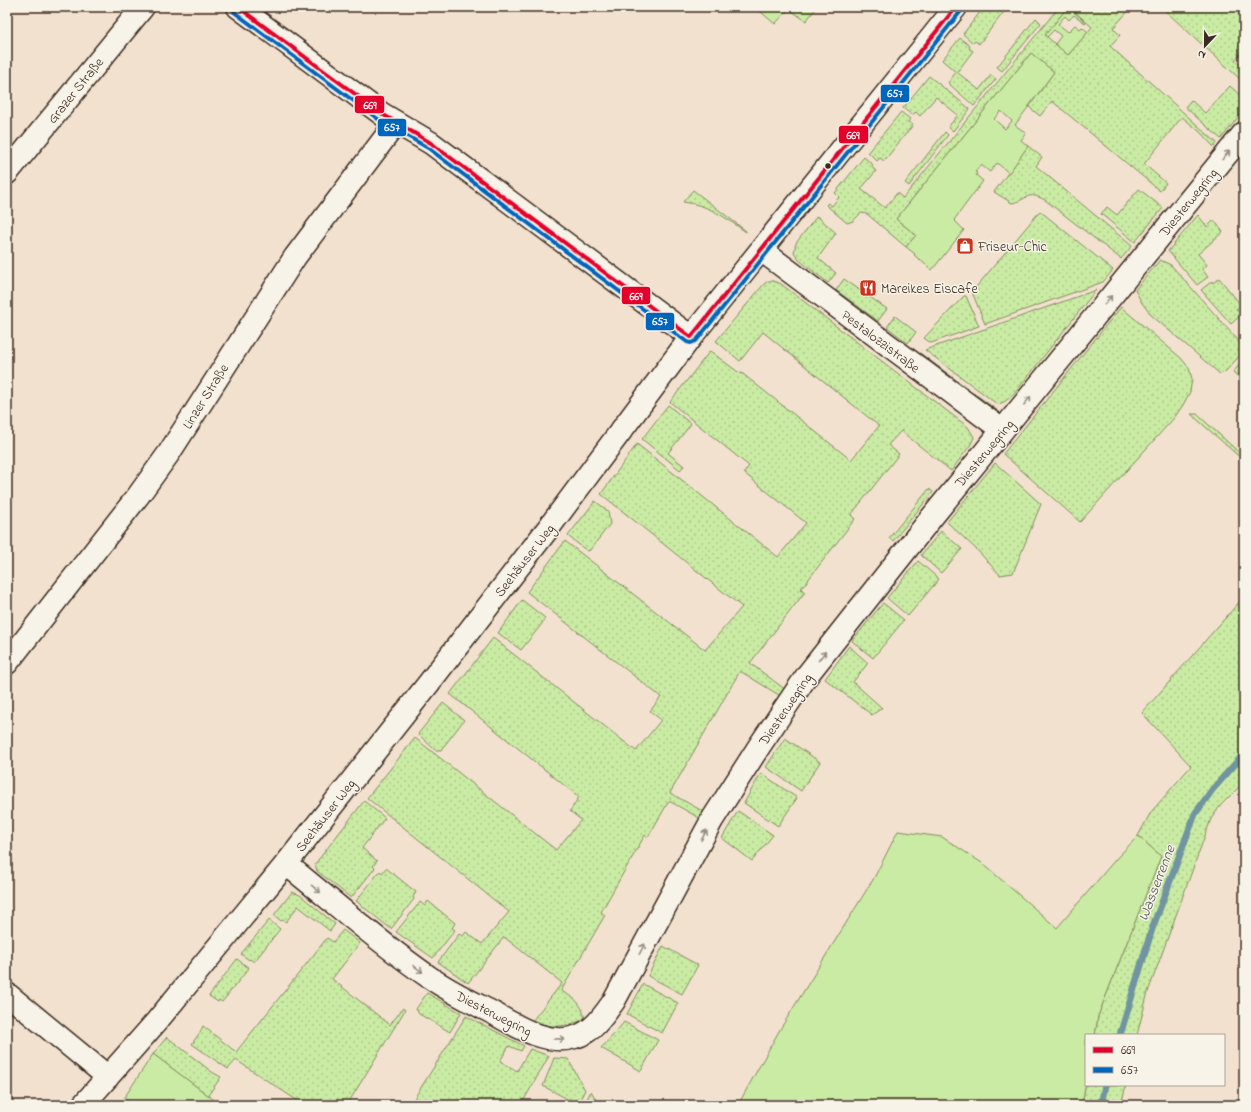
<svg xmlns="http://www.w3.org/2000/svg" width="1251" height="1112" viewBox="0 0 1251 1112" font-family="'Indie Flower',sans-serif">
<style>
.grass{fill:url(#grass-dots);stroke:#828a60}
.garden{fill:#caeba3;stroke:#828a60;fill-rule:evenodd}
.lines{fill:none;stroke-linecap:round;stroke-linejoin:round}
.stream{stroke:#7095a0;stroke-width:7}
.minor-casing{stroke:#3b2a1e;stroke-width:25}
.minor{stroke:#f7f3e8;stroke-width:22}
.bus-1-casing{stroke:#f7f3e8;stroke-width:7}
.bus-2-casing{stroke:#f7f3e8;stroke-width:7}
.bus-1{stroke:#e4002b;stroke-width:4}
.bus-2{stroke:#0065bd;stroke-width:4}
.oneway{stroke:#998e83}
.bus-dot{fill:#3b2a1e;stroke:#f7f3e8;stroke-width:1.5}
.labels{text-anchor:middle;stroke-width:3;stroke-linejoin:round;paint-order:stroke}
.street-label{font-size:14px;fill:#3b2a1e;stroke:#f7f3e8}
.poi-label{font-size:14px;fill:#3b2a1e;stroke:#f7f3e8;text-anchor:start}
.water-label{font-size:15px;font-style:italic;fill:#515654;stroke:#f7f3e8}
.line-badge{stroke:#f7f3e8;stroke-width:1.5}
.badge-label{font-size:11px;text-anchor:middle;font-weight:bold;fill:#fff}
</style>
<defs>
<pattern id="grass-dots" width="8" height="8" patternUnits="userSpaceOnUse"><rect width="8" height="8" fill="#caeba3"/><path d="M2 2h.1M6 6h.1" fill="none" stroke="#aeca8c" stroke-width="1.8" stroke-linecap="round"/></pattern>
</defs>
<rect width="100%" height="100%" fill="#f2e1cf"/>
<filter id="ink" filterUnits="userSpaceOnUse"><feTurbulence type="fractalNoise" baseFrequency=".025" numOctaves="2"/><feDisplacementMap in="SourceGraphic" scale="8" xChannelSelector="R" yChannelSelector="G"/><feConvolveMatrix kernelMatrix="1 2 1 2 8 2 1 2 1" color-interpolation-filters="sRGB"/></filter>
<g filter="url(#ink)">
<path class="grass" d="M984 7 1007 8 979 44 975 41 973 43 963 34Z
M1059 7H1068L1045 35 1068 55 1092 27 1069 7H1132L1113 28 1120 35 1110 46 1217 143 1214 147 1199 131 1182 117 1144 164 1166 183 1160 191 1052 101 1040 116 1029 107 1054 72 1031 53 896 219 916 235 906 247 867 214 861 213 853 221 847 223 826 205 828 203 832 206 839 197 835 193 864 157 873 165 872 167 876 171 861 189 885 208 897 193 903 198Z
M1161 7H1244V50L1235 60 1244 68V75L1240 79Z
M1036 18 1041 23 1002 71 997 67Z
M960 38 970 46 969 48 973 51 957 72 979 90 991 75 996 79 974 106 948 83 956 72 942 60Z
M929 76 970 109 953 131 948 127 958 115 936 97 920 116 916 112 912 115 903 108Z
M1230 86 1244 99V110L1221 139 1185 107 1191 100 1205 113Z
M901 112 910 119 908 122 913 125 884 161 880 158 877 161 868 152Z
M945 132 948 135 909 186 905 183Z
M1028 146 1042 157 1036 166 1132 246 1121 259 1045 200C1026 190 1028 200 1012 203L994 192Z
M1139 189 1163 208 1135 242 1101 214 1107 207 1117 215Z
M693 190 746 231V232C724 217 710 205 683 202Z
M1040 211 1113 270 1103 282 985 324 972 292Z
M1198 215 1207 227 1214 220 1223 232 1198 254 1207 265 1202 269 1208 277 1197 285 1168 251Z
M817 216 836 233 818 258 836 273 828 283 799 260 794 252 796 243Z
M1160 260 1171 265 1244 347V351L1225 372 1220 374 1151 315 1142 303 1135 290Z
M1219 278 1241 305 1236 309 1241 315 1231 324 1201 290 1212 281 1213 283Z
M844 279 887 309 878 321 836 290Z
M768 281H773L781 284 968 427 974 437 971 444 951 471 901 431 888 445 899 454 851 515 855 519 801 589 805 592 750 663 786 690 782 697 740 671 670 793 706 813 701 819 669 801 648 837 645 835 601 912 605 915 561 991C576 999 581 1002 585 1019 566 1027 551 1029 532 1021L562 983 504 937 468 983 438 962 459 934 463 936 466 932 482 944 509 912 367 798 415 738 556 850 581 820 570 811 579 797 450 694 493 638 636 751 661 720 650 711 661 697 527 592 565 541 705 650 742 607 601 494 637 444 778 557 806 523 744 473 749 466 670 402 710 351 738 372 743 374 851 460 879 426 763 332 740 361 716 341 764 284Z
M1096 290 1014 394C1008 399 1005 403 997 404L925 350Z
M964 296H966L979 326 931 343 924 338Z
M1121 307 1181 358 1189 368 1192 379 1190 392 1183 405 1174 418 1080 522 1003 454Z
M895 316 916 332 908 343 887 327Z
M920 353 997 410H993L916 357Z
M1244 360V382L1233 372Z
M668 405 691 424 668 453 684 466 680 470 642 439Z
M1191 414H1197L1244 457V461Z
M995 463 1041 504 1013 573 1000 575 978 551 947 522Z
M929 489 933 492 893 541 889 538Z
M595 501 608 511 610 524 590 550 587 551 568 536Z
M941 531 962 549 941 573 921 555Z
M918 561 939 579 908 616 887 598Z
M522 600 545 618 541 625 521 650 498 633Z
M1241 600 1244 602V782L1220 806 1211 819 1148 992 1137 1035H1095L1098 1016 1161 856 1138 836 1151 812 1191 766 1142 713Z
M883 603 904 620 873 658 852 641Z
M849 646 868 663 853 682 882 708 872 715 825 679Z
M443 703 464 720 441 750H435L418 734Z
M785 738 820 762 801 791 766 767Z
M761 773 797 798 778 826 744 803Z
M364 801 385 818 362 848 377 861 373 866 375 868 351 898 317 871 315 864Z
M738 811 773 835 752 861 722 838Z
M386 868 416 892 413 897 414 899 391 929 356 901 380 871 382 873Z
M292 892 300 895 335 924 330 931 298 906 286 922 283 920 281 921 274 915Z
M428 901 455 923 452 928 455 930 433 958 396 932 420 902 425 906Z
M269 920 280 929 254 962 250 959 249 960 241 954Z
M343 930 360 943 332 979 390 1025 403 1008 405 1010 347 1105H304L236 1060 228 1069 192 1044 200 1032 203 1026 236 1052 327 938 333 942Z
M663 946 698 965 682 994 648 976Z
M237 959 249 968 222 1002 219 1000 218 1002 209 996Z
M643 984 678 1003 662 1033 627 1014Z
M427 993 461 1013 450 1032 419 1014 416 1009Z
M466 1016 524 1046 521 1051 509 1046 500 1061 517 1071 530 1049 549 1056 521 1105H410Z
M624 1022 658 1040 641 1071 601 1048 616 1032Z
M167 1037 212 1072 221 1077 209 1094 210 1097 153 1054Z
M554 1058 568 1059 585 1090 577 1105H574L575 1103 543 1086Z
M1086 1081V1085H1126L1121 1105H1082Z
M591 1091 599 1105H584Z"/>
<path class="garden" d="M755 7H817L806 21 789 9 775 24Z
M1068 7 1086 22 1085 23 1074 15 1069 20 1065 16 1058 24 1068 32 1075 25 1080 29 1082 27 1088 32 1068 55 1055 44 1061 36 1054 30 1047 37 1045 35Z
M1031 53 1054 72 1015 125 1026 133 1021 140 1028 146 1009 173 997 163 990 172 981 165 975 172 977 173 976 175 983 181 954 220 964 230 932 270 914 255 915 254 906 247 916 235 896 219ZM1001 111 1012 121 1005 129 994 119Z
M898 831 942 837 982 863 1057 928 1115 860 1138 836 1161 856 1098 1016 1095 1035H1086V1081L1082 1105H738L779 1031 874 878Z
M153 1054 221 1105H134L124 1098Z"/>
<g class="lines">
<path class="stream" d="M1120 1035 1152 929 1195 814 1212 790 1244 754
M1101 1105 1105 1085"/>
<g class="minor-casing">
<path id="minor" d="M238 7 382 114 431 143 691 337
M7 173 143 7
M761 250 1002 430
M7 663 138 496 169 453 295 257 396 123
M286 864C334 902 379 943 429 977 449 991 472 1002 493 1013 516 1026 548 1046 575 1037 593 1032 604 1015 614 1001L712 820 760 745 808 674 932 517 1244 133
M7 994 108 1077
M83 1105 157 1021 286 864 429 683 550 526 691 337 956 7"/>
</g>
<use href="#minor" class="minor"/>
<g class="bus-1-casing">
<path id="bus-1" d="M238 7 382 114 431 143 691 337 956 7"/>
</g>
<g class="bus-2-casing">
<path id="bus-2" d="M234 12 378 119 428 148 687 342 691 343 696 341 961 11"/>
</g>
<use href="#bus-1" class="bus-1"/>
<use href="#bus-2" class="bus-2"/>
</g>
<defs><path id="oneway-shaft" d="M-6 0H5M1.5-3L5.5 0L1.5 3" fill="none" stroke-width="1.6" stroke-linecap="round" stroke-linejoin="round"/></defs>
<g class="oneway">
<use href="#oneway-shaft" transform="translate(1226 155) rotate(-50)"/>
<use href="#oneway-shaft" transform="translate(1108 300) rotate(-51)"/>
<use href="#oneway-shaft" transform="translate(1027 401) rotate(-51)"/>
<use href="#oneway-shaft" transform="translate(822 656) rotate(-52)"/>
<use href="#oneway-shaft" transform="translate(704 835) rotate(-62)"/>
<use href="#oneway-shaft" transform="translate(316 889) rotate(39)"/>
<use href="#oneway-shaft" transform="translate(642 949) rotate(-62)"/>
<use href="#oneway-shaft" transform="translate(418 969) rotate(36)"/>
<use href="#oneway-shaft" transform="translate(559 1039) rotate(1)"/>
</g>
</g>
<defs>
<g id="shop-square" transform="scale(0.9)"><rect x="-9" y="-9" width="18" height="18" rx="4" fill="#c8321e" stroke="#f7f3e8"/><path d="M-5-2.5h2.3a2.7 3.5 0 0 1 5.4 0H5L5.5 6h-11ZM-1.5-2.5h3a1.5 2.3 0 0 0-3 0Z" fill="#fff"/></g>
<g id="restaurant-square" transform="scale(0.9)"><rect x="-9" y="-9" width="18" height="18" rx="4" fill="#c8321e" stroke="#f7f3e8"/><path d="M-5-6h1v4h1v-4h1v4h1v-4h1v5L-1.5 .5V6h-2V.5L-5-1ZM5-6V6H3V1.5H1.5Q1.5-4 5-6Z" fill="#fff"/></g>
</defs>
<g fill-rule="evenodd">
<use href="#shop-square" x="965" y="246"/>
<use href="#restaurant-square" x="868" y="288"/>
</g>
<circle class="bus-dot" cx="828" cy="166" r="3.5"/>
<g class="labels">
<g class="street-label">
<text transform="translate(75 90) rotate(-51)" y="5">Grazer Straße</text>
<text transform="translate(1188 202) rotate(-51)" y="5">Diesterwegring</text>
<text transform="translate(881 341) rotate(37)" y="5">Pestalozzistraße</text>
<text transform="translate(205 396) rotate(-58)" y="5">Linzer Straße</text>
<text transform="translate(984 453) rotate(-50)" y="5">Diesterwegring</text>
<text transform="translate(524 560) rotate(-52)" y="5">Seehäuser Weg</text>
<text transform="translate(785 709) rotate(-56)" y="5">Diesterwegring</text>
<text transform="translate(325 815) rotate(-52)" y="5">Seehäuser Weg</text>
<text transform="translate(494 1013) rotate(27)" y="5">Diesterwegring</text>
</g>
<g class="poi-label">
<text x="978" y="251">Friseur-Chic</text>
<text x="881" y="293">Mareikes Eiscafe</text>
</g>
<g class="water-label">
<text transform="translate(1156 883) rotate(-69)" y="5">Wasserrenne</text>
</g>
</g>
<g class="line-badge">
<rect x="880" y="84" width="30" height="19" rx="4" fill="#0065bd"/>
<rect x="354" y="95" width="31" height="19" rx="4" fill="#e4002b"/>
<rect x="377" y="118" width="30" height="19" rx="4" fill="#0065bd"/>
<rect x="838" y="125" width="31" height="19" rx="4" fill="#e4002b"/>
<rect x="621" y="286" width="30" height="19" rx="4" fill="#e4002b"/>
<rect x="645" y="312" width="30" height="19" rx="4" fill="#0065bd"/>
</g>
<g class="badge-label">
<text x="895" y="97">657</text>
<text x="370" y="109">669</text>
<text x="392" y="131">657</text>
<text x="853" y="139">669</text>
<text x="636" y="300">669</text>
<text x="660" y="325">657</text>
</g>
<rect width="1251" height="1112" fill="none" stroke="#f7f3e8" stroke-width="24"/>
<rect x="12" y="12" width="1227" height="1088" fill="none" stroke="#3b2a1e" stroke-width="1.5" filter="url(#ink)"/>
<rect x="1085" y="1034" width="140" height="52" fill="#f7f3e8" stroke="#aca397"/>
<rect x="1093" y="1047" width="20" height="6" fill="#e4002b" stroke="#aca397"/>
<text x="1121" y="1054" font-size="12" fill="#3b2a1e">669</text>
<rect x="1093" y="1067" width="20" height="6" fill="#0065bd" stroke="#aca397"/>
<text x="1121" y="1074" font-size="12" fill="#3b2a1e">657</text>
<g transform="translate(1205 46) rotate(202)" stroke="#f7f3e8" stroke-width="3" paint-order="stroke">
<path d="M0-3L7 15L0 10L-7 15Z" fill="#3b2a1e"/>
<text y="-6" font-size="11" font-weight="bold" text-anchor="middle" fill="#3b2a1e">N</text>
</g>
</svg>
